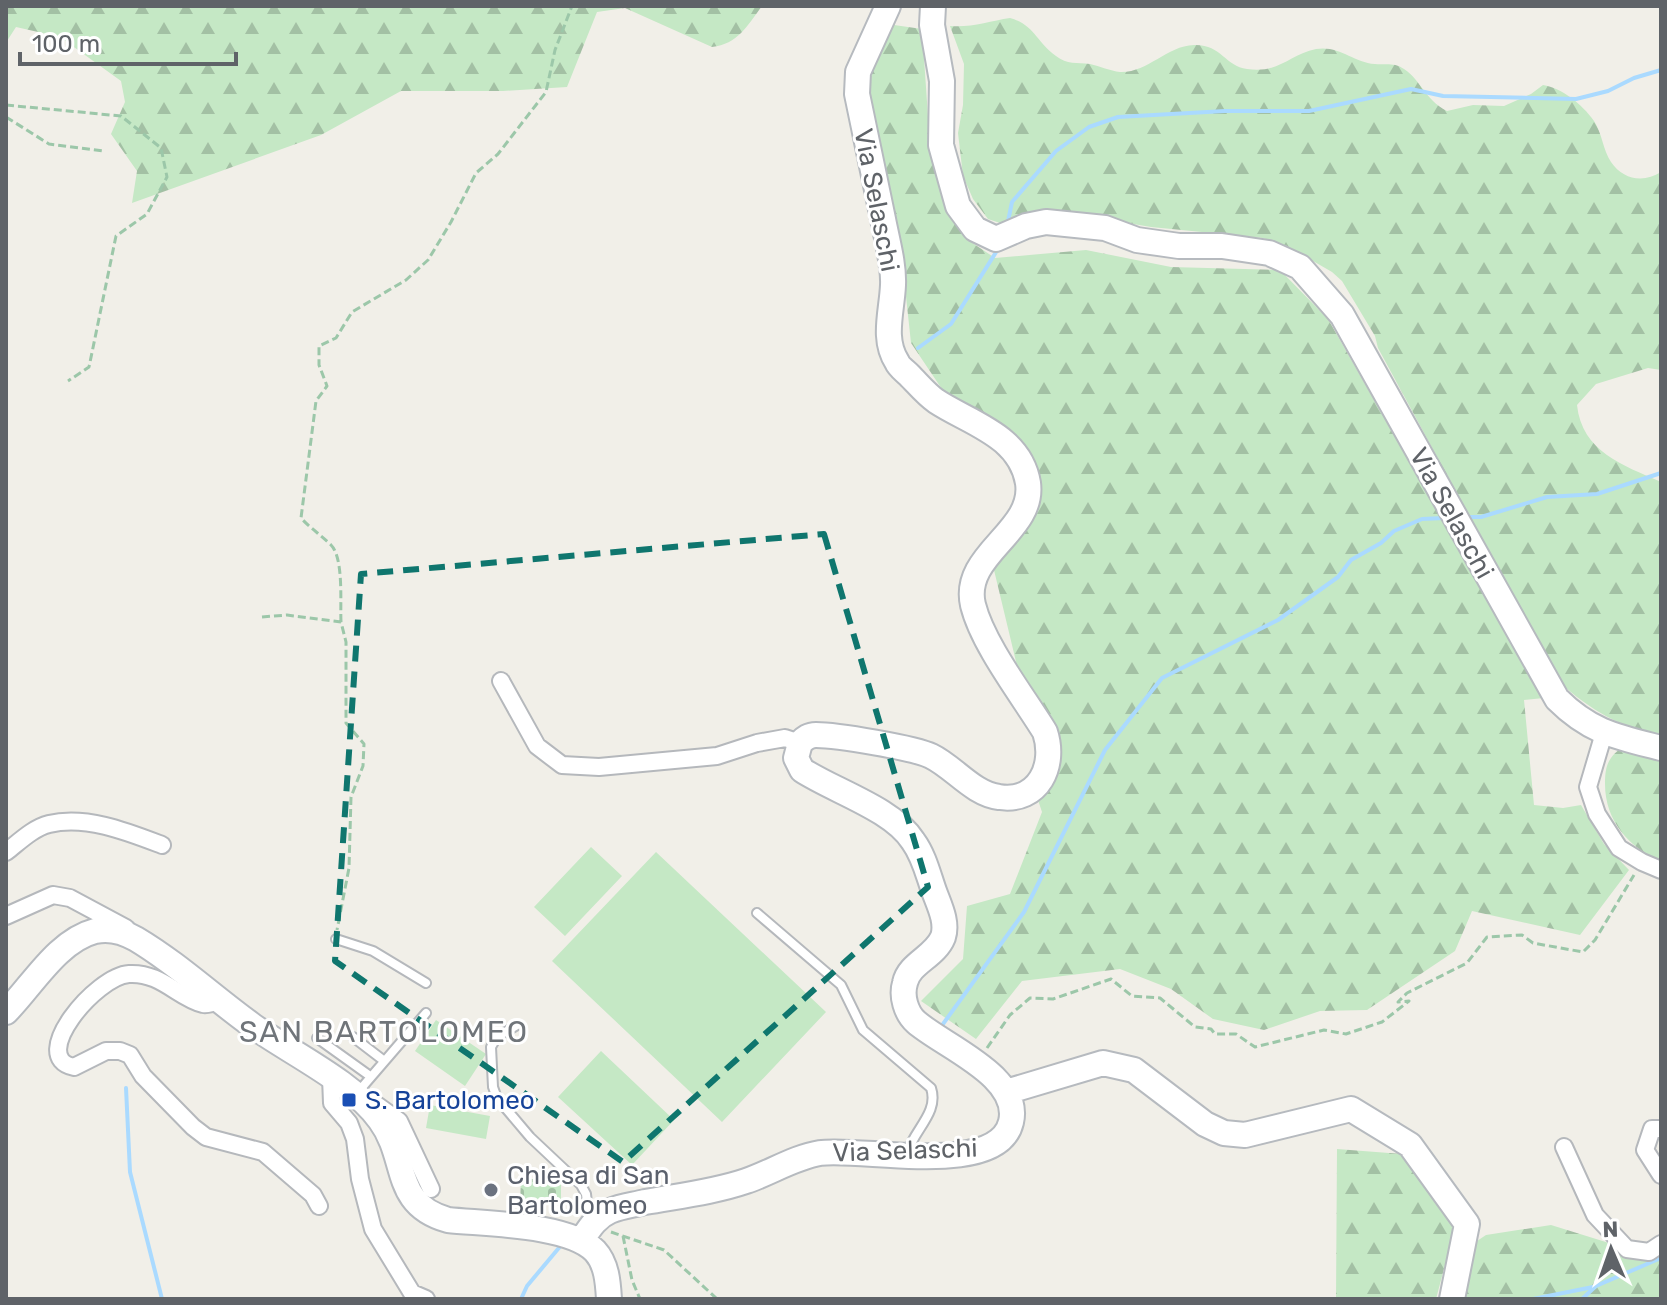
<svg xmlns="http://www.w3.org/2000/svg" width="1667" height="1305" viewBox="0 0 1667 1305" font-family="Rubik,sans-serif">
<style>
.green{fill:#c5e8c5}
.forest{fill:url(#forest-firs)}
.cemetery{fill:url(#cemetery-stones)}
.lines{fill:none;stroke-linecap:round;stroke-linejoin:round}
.stream{stroke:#aadaff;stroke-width:4}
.lane-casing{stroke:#b5b8bc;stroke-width:12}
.street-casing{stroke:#b5b8bc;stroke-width:20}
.secondary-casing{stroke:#b6babf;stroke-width:28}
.path{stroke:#9cc7a9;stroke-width:3;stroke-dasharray:8 4;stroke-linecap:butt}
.lane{stroke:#fff;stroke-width:8}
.street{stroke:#fff;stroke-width:16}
.secondary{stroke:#fff;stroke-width:24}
.marked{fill:none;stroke:#0f766e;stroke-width:6;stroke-dasharray:16 10;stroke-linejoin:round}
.transit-dot{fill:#1a4fb4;stroke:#fff;stroke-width:3}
.worship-dot{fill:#6b7280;stroke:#fff;stroke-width:3}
.labels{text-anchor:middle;stroke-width:6;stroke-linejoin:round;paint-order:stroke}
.street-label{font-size:26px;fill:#5f6368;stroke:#fff}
.transit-label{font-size:26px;fill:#164399;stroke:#fff;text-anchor:start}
.worship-label{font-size:26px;fill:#5b616d;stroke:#fff;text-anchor:start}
.quarter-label{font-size:30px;letter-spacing:2px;fill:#70757a;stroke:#fff}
</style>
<defs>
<pattern id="forest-firs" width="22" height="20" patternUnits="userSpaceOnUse" patternTransform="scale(2)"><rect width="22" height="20" fill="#c5e8c5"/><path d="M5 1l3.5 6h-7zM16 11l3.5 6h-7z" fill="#a3c0a4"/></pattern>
<pattern id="cemetery-stones" width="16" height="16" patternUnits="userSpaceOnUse" patternTransform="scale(2)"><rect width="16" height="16" fill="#c5e8c5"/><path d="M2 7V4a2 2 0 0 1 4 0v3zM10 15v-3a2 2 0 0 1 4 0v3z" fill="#a3c0a4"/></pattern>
</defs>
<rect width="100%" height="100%" fill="#f1efe8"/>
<path class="green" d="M591 847 622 876 565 936 534 907Z
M656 852 826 1012 722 1122 552 961Z
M436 1020 486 1054 465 1086 415 1051Z
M601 1051 674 1120 632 1165 558 1097Z
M430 1105 490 1116 486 1139 426 1128Z"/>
<path class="forest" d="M6 6H762C747 26 738 44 712 47L625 8 597 12 567 87 503 91H401L321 135 132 203 137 171 111 134 125 102 121 81 60 37 16 27 7 41 6 48Z
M1010 18C1035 25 1036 42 1056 56 1067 65 1077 62 1090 64 1100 66 1110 71 1120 72 1148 73 1166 46 1194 45 1221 44 1225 66 1247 69 1279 74 1290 54 1316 49 1339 45 1353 62 1375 64 1385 65 1395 62 1404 69 1422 81 1424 99 1447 111L1473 105 1504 106 1531 94 1543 85C1562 88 1582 104 1594 121 1602 133 1603 150 1611 162 1623 180 1644 183 1661 172V370L1648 368 1596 384 1577 405C1582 452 1623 465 1661 482V736C1618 726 1592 711 1559 682L1378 348 1375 336 1342 281 1332 272 1287 246 1263 238 1151 227 1086 216 1013 220 1000 223 988 219 973 199 963 176 958 133 963 105 964 64 950 26C970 28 990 21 1010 18Z
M894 25 922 29 929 131 949 215 965 238 995 258 1086 250 1171 267 1280 270 1328 319 1544 698 1524 700 1534 805 1563 808 1581 805 1604 844 1629 870 1580 935 1472 911 1455 951 1367 1010 1320 1011 1264 1030 1213 1019 1171 989 1120 969 1022 981 976 1039 921 1001 963 959 967 906 1010 894 1042 812 1036 794 1049 774 1018 670 994 570 1005 548 1033 474 952 404 911 343 901 250 868 106 870 72Z
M1623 747 1661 758V862C1629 847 1605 821 1605 784 1605 766 1608 757 1623 747Z
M1337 1149 1402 1154 1455 1227 1436 1299H1336Z
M1551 1225 1609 1243 1635 1260 1661 1255V1299H1462L1474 1243 1486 1235Z"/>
<path class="cemetery" d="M521 1179H561V1204H520Z"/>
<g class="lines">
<path class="stream" d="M1007 226 1012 202 1056 151 1089 127 1118 117 1225 111H1309L1411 89 1443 96 1576 99 1608 91 1634 78 1661 70
M918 348 951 324 998 249
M1465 517H1481L1547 497 1597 494 1661 473
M943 1024 1024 912 1105 750 1162 678 1278 620 1338 577 1351 560 1381 543 1394 531 1422 519 1444 518
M126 1088 130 1172 162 1299
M521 1299 527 1286 563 1243
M1533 1299 1593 1287
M1582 1299 1596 1286 1661 1258"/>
<g class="lane-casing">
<path id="lane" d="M757 913 841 985 863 1030 931 1088C939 1112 915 1129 908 1151
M336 939 373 951 426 983
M517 1025 497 1037 491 1047 493 1087 497 1098 530 1137 581 1185 586 1194 589 1219
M353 1037 383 1060
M317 1038 370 1076
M358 1092 426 1013"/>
</g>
<g class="street-casing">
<path id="street" d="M501 681 537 746 562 765 599 767 717 756 757 743 785 738 800 743
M1604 733 1588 787 1597 814 1619 848 1642 862 1661 870
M6 852C19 842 33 828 49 824 86 815 128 832 162 845
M6 916 53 895 70 898 126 928
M221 1000C216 1002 209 1005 203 1004 178 998 161 972 129 974 96 976 27 1058 74 1067L106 1051H120L130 1055 143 1076 193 1127 206 1137 263 1152 313 1195 319 1206
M331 1077 332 1103 349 1123 355 1139 360 1179 373 1229 412 1293 426 1299
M374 1103 399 1121 431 1189
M1661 1129H1652L1645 1150 1661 1175
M1564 1147 1595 1215 1627 1249 1649 1252 1661 1244"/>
</g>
<g class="secondary-casing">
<path id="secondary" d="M933 6 932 25 942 81 941 145 958 206 975 229 996 239 1026 226 1046 222 1105 228 1137 240 1179 246H1222L1269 253 1300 267 1342 315 1557 699C1590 732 1617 737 1661 748
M6 1012C32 986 57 941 95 931 109 928 124 932 136 939 178 964 214 998 253 1026 291 1053 354 1083 380 1120 409 1159 391 1204 448 1220 485 1224 569 1224 595 1251 607 1264 608 1283 609 1299
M1006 1092 1103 1063 1134 1070 1205 1124 1224 1133 1245 1135 1351 1109 1410 1145 1467 1224 1452 1299
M581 1241C589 1229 596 1217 610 1211 621 1206 633 1205 645 1202 678 1196 714 1192 746 1181 770 1173 795 1157 820 1153 863 1147 998 1178 1011 1122 1022 1076 943 1046 916 1022 906 1013 901 996 905 983 909 963 935 957 943 937 948 922 939 905 934 891 928 874 924 856 913 841 893 809 834 791 802 770L796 758 800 743C805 738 809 735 816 735 836 735 915 748 931 756 954 767 973 794 999 797 1039 803 1056 765 1045 732 1023 696 983 645 973 605 961 554 1035 532 1028 483 1020 435 969 423 936 401 926 394 918 384 909 375 905 371 899 367 897 362 882 339 892 311 893 285 894 264 887 240 883 219 874 177 866 136 857 94L858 72 888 6"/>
</g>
<path class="path" d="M6 105 121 116 161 148 167 177 147 214 116 236 89 367 68 381
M6 117 49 144 103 151
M262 617 287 615 341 622 346 642V723L364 744 363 766 351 797 349 868 337 930
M341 622C340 604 344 558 331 545 321 535 310 528 301 518L316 401 327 386 319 365V346L336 338 352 312 406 280 428 260 451 222 476 173 498 154 546 92 555 50 572 6
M987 1048 1010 1015 1030 998 1053 999 1111 979 1132 996 1160 998 1195 1027 1211 1029 1215 1034H1236L1255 1047 1324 1030 1346 1034 1382 1022 1409 1001 1398 1002 1407 993 1467 963 1487 937 1522 935 1533 943 1583 952 1595 940 1634 875
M611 1232 664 1250 717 1299
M623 1236 632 1280 640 1299"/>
<use href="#lane" class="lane"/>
<use href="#street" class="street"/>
<use href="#secondary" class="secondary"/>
</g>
<path class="marked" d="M824 534 928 887 623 1162 335 961 361 574Z"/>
<rect class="transit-dot" x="341" y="1092" width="16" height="16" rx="4"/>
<circle class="worship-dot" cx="491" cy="1190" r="8"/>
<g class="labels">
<g class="street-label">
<text transform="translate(877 200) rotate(79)" y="9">Via Selaschi</text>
<text transform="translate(1452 513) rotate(61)" y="9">Via Selaschi</text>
<text transform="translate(905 1150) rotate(-2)" y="9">Via Selaschi</text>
</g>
<g class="transit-label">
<text x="365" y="1109">S. Bartolomeo</text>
</g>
<g class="worship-label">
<text x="507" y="1184">Chiesa di San<tspan x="507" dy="30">Bartolomeo</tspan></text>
</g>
<g class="quarter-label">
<text x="384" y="1042">SAN BARTOLOMEO</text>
</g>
</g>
<rect width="1667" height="1305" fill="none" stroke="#5f6368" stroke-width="16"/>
<g transform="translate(1611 1249) rotate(358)" stroke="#ffffff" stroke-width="6" paint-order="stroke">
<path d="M0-6L14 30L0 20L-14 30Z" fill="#5f6368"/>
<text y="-12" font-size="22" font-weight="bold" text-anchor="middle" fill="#5f6368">N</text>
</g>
<path d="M20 52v12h216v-12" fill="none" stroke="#5f6368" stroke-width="4"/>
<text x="32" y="52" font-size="24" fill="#5f6368" stroke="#ffffff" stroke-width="6" paint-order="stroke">100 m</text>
</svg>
